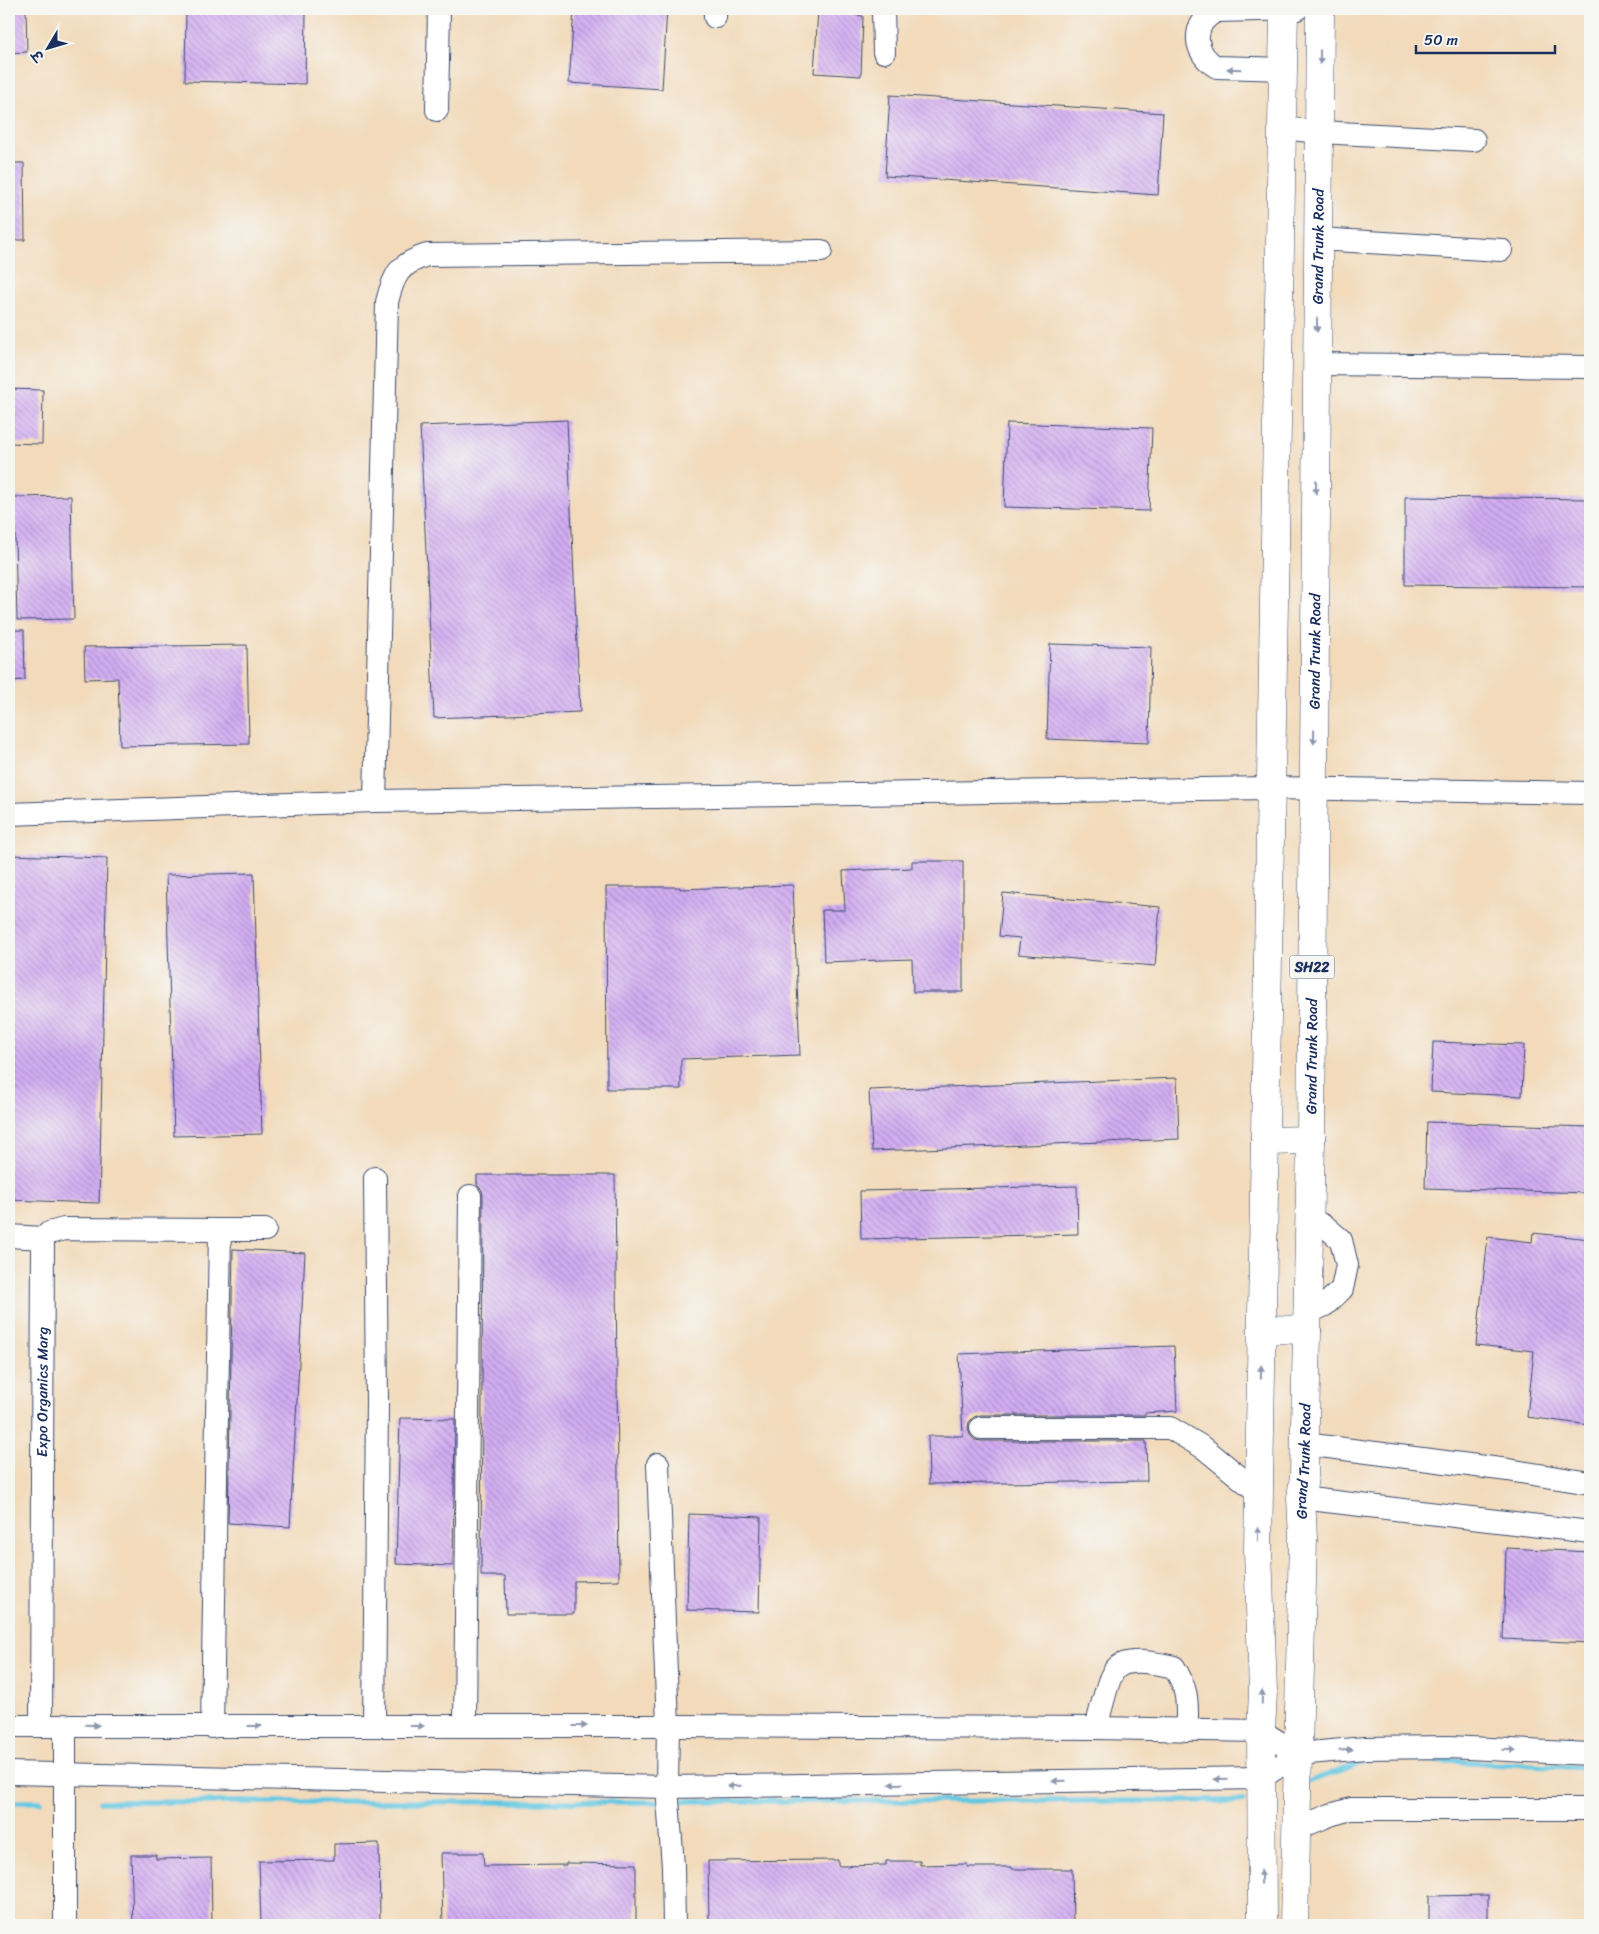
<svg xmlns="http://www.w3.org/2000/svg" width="1599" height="1934" viewBox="0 0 1599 1934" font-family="Sriracha,'Playpen Sans Deva',sans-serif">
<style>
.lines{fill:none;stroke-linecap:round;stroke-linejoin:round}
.stream{stroke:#64c7e2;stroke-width:5.5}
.building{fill:url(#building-back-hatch)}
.minor-casing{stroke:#3b496c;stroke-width:24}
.highway-casing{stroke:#3b496c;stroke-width:29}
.minor{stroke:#fff;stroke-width:22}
.highway{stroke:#fff;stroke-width:28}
.oneway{fill:#8d97ae}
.labels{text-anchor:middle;stroke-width:4;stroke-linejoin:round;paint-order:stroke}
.shield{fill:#f6f6f2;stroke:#5d6b8a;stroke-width:1}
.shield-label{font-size:14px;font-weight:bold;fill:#1b2f5e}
.street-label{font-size:15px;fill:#1b2f5e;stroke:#f6f6f2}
</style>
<defs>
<pattern id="building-back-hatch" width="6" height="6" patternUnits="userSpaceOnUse" patternTransform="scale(1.25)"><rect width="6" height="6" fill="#d3adf2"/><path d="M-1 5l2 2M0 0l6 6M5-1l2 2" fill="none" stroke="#aa8dc7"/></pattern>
</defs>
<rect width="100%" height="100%" fill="#f6f6f2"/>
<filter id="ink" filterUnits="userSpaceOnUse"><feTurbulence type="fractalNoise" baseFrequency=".02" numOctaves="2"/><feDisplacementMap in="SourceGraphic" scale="10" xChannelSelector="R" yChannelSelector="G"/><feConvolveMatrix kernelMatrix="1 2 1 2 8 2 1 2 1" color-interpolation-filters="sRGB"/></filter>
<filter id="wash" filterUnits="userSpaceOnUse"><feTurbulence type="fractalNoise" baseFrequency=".0096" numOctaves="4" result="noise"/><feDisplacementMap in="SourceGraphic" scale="20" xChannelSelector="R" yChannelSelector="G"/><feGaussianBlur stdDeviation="1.12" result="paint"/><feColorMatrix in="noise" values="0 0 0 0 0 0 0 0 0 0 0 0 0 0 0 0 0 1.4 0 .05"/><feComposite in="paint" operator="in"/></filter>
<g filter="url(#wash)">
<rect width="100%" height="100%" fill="#f2daba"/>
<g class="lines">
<path class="stream" d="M1393 1758 1590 1768
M1308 1782 1374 1758
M685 1801H1243
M9 1802H40
M100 1802H662"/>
</g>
<g id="blocks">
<path class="building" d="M9 9H26L27 52 9 53Z
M186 9H306L305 84 185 81Z
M574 9H667L662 89 569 83Z
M818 10 863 16 861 76 814 73Z
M890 95 1163 113 1158 195 885 176Z
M9 163H24L25 240H9Z
M9 389 43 390 42 444 9 443Z
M567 420 580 712 434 718 420 426Z
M1007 423 1152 428 1149 511 1004 507Z
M71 496 74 619 17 620 14 497Z
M1405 497 1590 499V587L1405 585Z
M9 630H24L25 680 9 681Z
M1050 644 1151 647 1149 743 1047 739Z
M247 645 249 744 120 746 118 678 85 679 84 647Z
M9 855 107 858 99 1203 9 1200Z
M912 861H963V992H913L912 959 824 962 822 910H845L843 871 912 868Z
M254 873 262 1134 174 1136 166 875Z
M793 885 800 1055 681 1059V1089H607L606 887H680V889Z
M1003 893 1160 907 1155 966 1018 954 1020 938 999 936Z
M1433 1042 1524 1045 1522 1096 1431 1092Z
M1177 1078 1179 1139 872 1151 869 1090Z
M1427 1122 1590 1127 1588 1193 1425 1188Z
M477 1175H615L619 1580 574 1581V1614H506L505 1576H481L483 1196 482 1190 477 1185Z
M1077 1186 1078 1234 861 1239 860 1191Z
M1533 1233 1590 1239V1425L1527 1417 1534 1351 1476 1345 1488 1237 1532 1242Z
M233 1249 305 1253 290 1527 228 1523Z
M1174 1346 1177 1411 1145 1413V1415H981L974 1417 969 1422 968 1428 970 1435 975 1440 981 1441H1146L1147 1481 929 1484 928 1436H963L959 1354Z
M400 1418 455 1419 453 1566 396 1564Z
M689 1514 761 1517 759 1612 687 1610Z
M1506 1548 1590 1552V1643L1503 1639Z
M379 1843 380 1923 261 1925 259 1861 334 1860V1844Z
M441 1853H483L484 1866 566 1865V1863L636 1864V1925H443Z
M131 1855H156V1859L211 1858 212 1925H133Z
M838 1860V1866L886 1865V1861H920V1865L967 1864V1867H1012V1869H1072L1073 1925H709L708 1861Z
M1488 1895V1925H1429V1896Z"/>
</g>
</g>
<g filter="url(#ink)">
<use href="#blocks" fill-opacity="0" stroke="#3b496c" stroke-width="1"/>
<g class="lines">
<g class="minor-casing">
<g id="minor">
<path d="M715 9V17"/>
<path d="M883 9 884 52"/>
<path d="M1283 69 1217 67C1193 54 1190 23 1217 11L1297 9"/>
<path d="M437 110 439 9"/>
<path d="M1282 128 1319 132 1474 140"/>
<path d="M1318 239 1501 250"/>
<path d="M1317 364 1590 367"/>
<path d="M375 801 387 302C394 274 399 264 427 255L821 251"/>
<path d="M9 814 375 801 1271 788 1590 793"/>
<path d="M220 1230H265"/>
<path d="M9 1236 43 1238"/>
<path d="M1308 1313 1325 1305 1342 1289 1347 1265 1341 1240 1326 1227 1310 1219"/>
<path d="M981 1428H1170L1204 1448 1259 1493"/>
<path d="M1305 1444 1508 1470 1590 1483"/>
<path d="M658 1464 668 1726 667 1787 673 1866 674 1925"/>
<path d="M1301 1498 1590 1532"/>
<path d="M9 1726H668L1096 1728 1261 1731 1298 1754"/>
<path id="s1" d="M41 1726 43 1238 49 1233 64 1229 220 1230 212 1727"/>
<path d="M374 1726 377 1402 375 1178"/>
<path d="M465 1726 470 1196"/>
<path d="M1096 1728C1099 1717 1108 1678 1114 1671 1125 1655 1159 1664 1174 1667 1189 1691 1187 1703 1187 1730"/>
<path d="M9 1773 667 1787 1261 1778 1298 1754 1365 1748 1449 1747 1590 1754"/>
<path d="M1296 1829 1330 1815 1351 1809H1590"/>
<path d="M65 1925V1725"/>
</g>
</g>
<g class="highway-casing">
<g id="highway">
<path d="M1265 1141 1311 1140"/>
<path d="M1262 1329 1307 1330"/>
<path d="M1262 1925 1261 1731 1263 1692 1258 1550 1284 9"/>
<path id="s2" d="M1294 1925 1303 1538 1301 1498 1304 1476 1311 1140 1320 9"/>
</g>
</g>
<use href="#minor" class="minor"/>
<use href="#highway" class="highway"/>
</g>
<defs><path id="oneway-solid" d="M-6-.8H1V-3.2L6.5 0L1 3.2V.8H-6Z" transform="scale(1.25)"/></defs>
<g class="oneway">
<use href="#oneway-solid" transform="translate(1320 57) rotate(90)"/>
<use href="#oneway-solid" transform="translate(1234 69) rotate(-178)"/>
<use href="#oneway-solid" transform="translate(1317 325) rotate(90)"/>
<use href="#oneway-solid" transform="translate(1316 487) rotate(91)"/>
<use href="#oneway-solid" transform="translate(1314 737) rotate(91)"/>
<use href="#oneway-solid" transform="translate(1261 1372) rotate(-89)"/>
<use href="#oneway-solid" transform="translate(1258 1534) rotate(-89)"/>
<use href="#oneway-solid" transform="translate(1262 1697) rotate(-88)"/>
<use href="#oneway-solid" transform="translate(92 1725) rotate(1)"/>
<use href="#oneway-solid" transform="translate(255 1726)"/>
<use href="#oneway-solid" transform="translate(417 1726)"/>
<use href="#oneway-solid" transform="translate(580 1726)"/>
<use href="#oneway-solid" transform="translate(1346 1750) rotate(-5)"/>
<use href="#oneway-solid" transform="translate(1509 1750) rotate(2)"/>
<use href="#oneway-solid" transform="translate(1221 1779) rotate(179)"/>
<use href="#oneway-solid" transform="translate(1059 1781) rotate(179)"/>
<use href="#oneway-solid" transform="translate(896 1784) rotate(179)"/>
<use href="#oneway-solid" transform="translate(734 1786) rotate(179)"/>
<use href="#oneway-solid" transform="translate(1261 1877) rotate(-91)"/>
</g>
</g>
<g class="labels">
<rect class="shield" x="1289.5" y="955.5" width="45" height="23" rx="4"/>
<g class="shield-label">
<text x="1312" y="972">SH22</text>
</g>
<g class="street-label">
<text dy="5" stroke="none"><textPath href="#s2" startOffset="1679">Grand Trunk Road</textPath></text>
<text dy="5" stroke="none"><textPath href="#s2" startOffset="1274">Grand Trunk Road</textPath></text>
<text dy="5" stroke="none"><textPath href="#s2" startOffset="869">Grand Trunk Road</textPath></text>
<text dy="5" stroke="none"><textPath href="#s1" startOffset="334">Expo Organics Marg</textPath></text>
<text dy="5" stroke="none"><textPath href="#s2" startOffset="464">Grand Trunk Road</textPath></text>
</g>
</g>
<rect width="1599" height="1934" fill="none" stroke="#f6f6f2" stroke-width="30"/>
<g transform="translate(48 48) rotate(232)" stroke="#f6f6f2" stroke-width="4" paint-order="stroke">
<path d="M0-4L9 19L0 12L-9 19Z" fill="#1b2f5e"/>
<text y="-8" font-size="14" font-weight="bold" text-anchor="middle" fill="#1b2f5e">उ</text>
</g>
<path d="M1416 45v8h139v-8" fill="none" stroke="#1b2f5e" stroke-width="2.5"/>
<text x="1424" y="45" font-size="15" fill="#1b2f5e" stroke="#f6f6f2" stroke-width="4" paint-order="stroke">50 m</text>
</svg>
